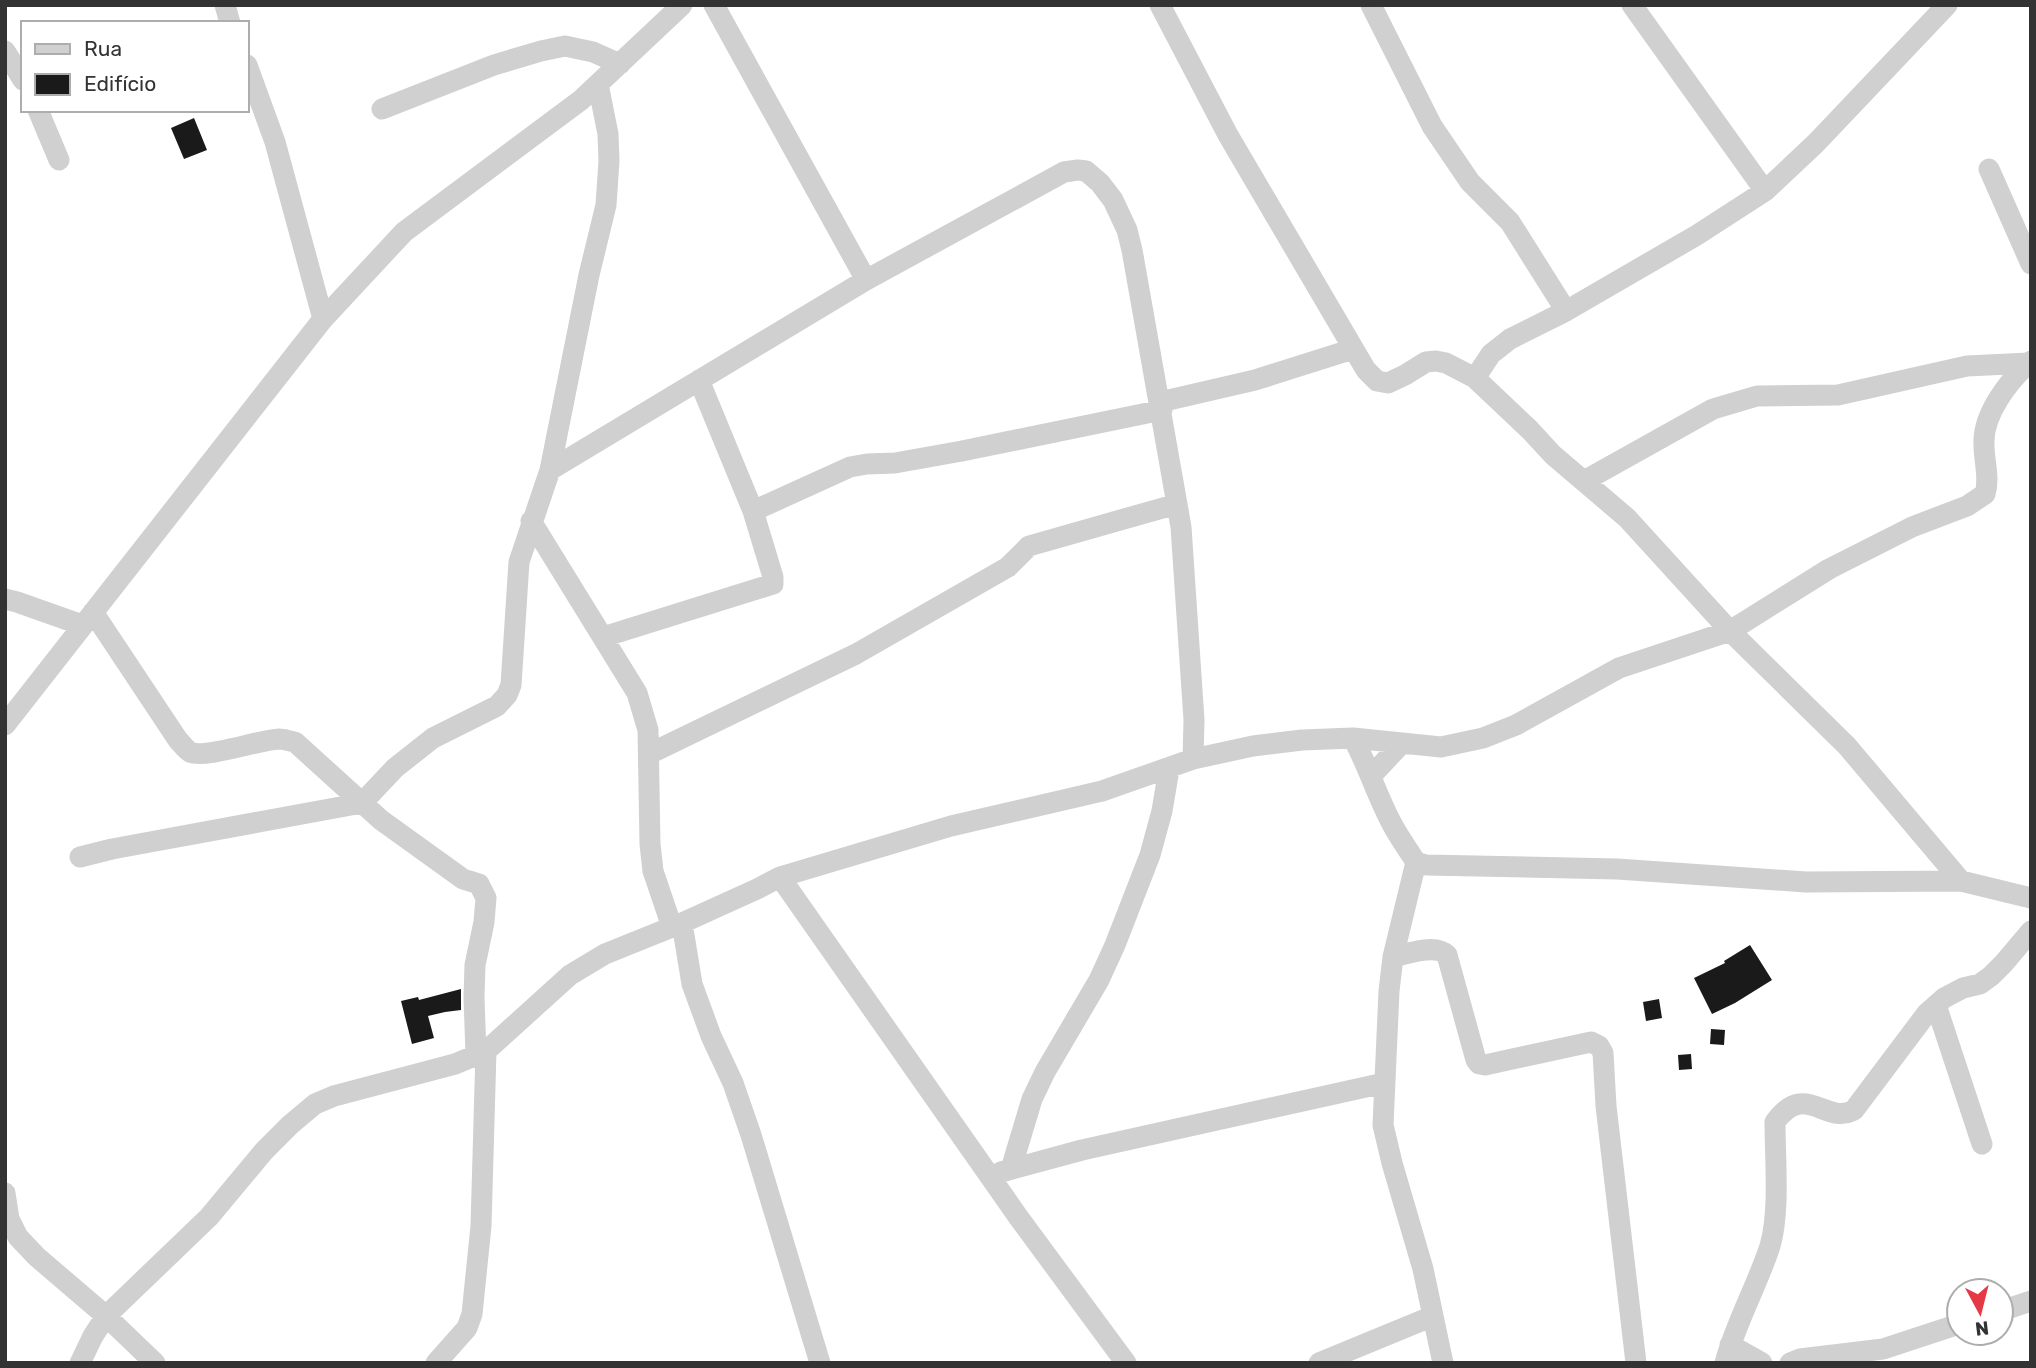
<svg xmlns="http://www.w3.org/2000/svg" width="2036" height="1368" viewBox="0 0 2036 1368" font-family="Rubik,sans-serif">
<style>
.building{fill:#1a1a1a}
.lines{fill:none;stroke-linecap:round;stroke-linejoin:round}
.street{stroke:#d0d0d0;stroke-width:21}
</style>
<rect width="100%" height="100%" fill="#fff"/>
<path class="building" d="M194 118 207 150 184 159 171 128Z
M1750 945 1772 980 1735 1003 1712 1014 1694 978 1725 963 1724 961Z
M461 989V1010L445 1012 428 1016 434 1038 412 1044 401 1001 418 997 419 1000Z
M1659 999 1662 1018 1646 1021 1643 1002Z
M1711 1029 1725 1030 1724 1045 1710 1044Z
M1691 1054 1692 1069 1679 1070 1678 1055Z"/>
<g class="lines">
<path class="street" d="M225 5 230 23
M714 5 866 280
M1160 5 1228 135 1366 370 1377 381 1388 383 1405 375 1426 362 1436 361 1446 363 1475 378 1530 430 1553 455 1627 518 1730 631 1847 746 1961 881
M1371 5 1432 126 1470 182 1510 222 1566 311
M1632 5 1765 191
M5 51 23 80
M247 65 275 142 323 319
M382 109 494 65 541 51 565 46 593 52 620 64
M38 110 59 160
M1989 169 2031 264
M1475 378 1491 354 1510 339 1566 311 1697 235 1765 191 1816 143 1947 5
M1160 402 1255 380 1353 349
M550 470 866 280 1064 172 1078 170 1086 171 1100 183 1113 200 1127 230 1132 250 1181 527 1194 720 1193 759
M1584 481 1713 409 1757 396 1838 395 1967 366 2029 363
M753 511 850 467 867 464 895 463 962 451 1162 410
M531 521 637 693 648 730 650 844 653 871 672 927
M5 599 17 602 82 625
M93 612 178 740C182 744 186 750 190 752 204 759 259 740 279 739 284 739 289 741 295 742L381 820 463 879 479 884 486 898 484 922 475 965 474 997 476 1055
M603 637 773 584V577L753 511 699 380
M5 725 323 319 404 232 581 100 682 5
M1353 738C1368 766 1377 796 1392 824 1399 837 1408 850 1416 862L1426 865 1617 869 1806 882 1961 881 2031 898
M649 754 856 654 1008 567 1029 546 1177 504
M1372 775 1402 743
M80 857 112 849 362 803 395 768 433 738 497 706 507 695 511 685 519 562 550 470 589 275 606 205 609 161 608 134 598 84
M1416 862 1393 957 1389 991 1383 1125 1392 1163 1423 1269 1443 1363
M780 877 1019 1218 1126 1363
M682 923 692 984 711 1036 733 1083 751 1135 820 1363
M1393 957C1408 954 1435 943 1447 955L1476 1060 1479 1064 1485 1065 1591 1042 1599 1046 1603 1053 1606 1106 1636 1363
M1936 1005 1982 1144
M1011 1169 1032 1099 1045 1072 1099 980 1115 945 1150 855 1162 811 1169 769
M1001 1172 1082 1150 1384 1083
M5 1193 9 1219 18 1237 37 1257 106 1316 155 1363
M2001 1311 2031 1301
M1730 1345 1762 1363
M80 1363 93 1336 106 1316 209 1217 264 1151 290 1125 315 1104 334 1096 455 1064 486 1051 570 975 605 954 682 923 757 889 780 877 951 826 1102 791 1193 759 1253 746 1302 740 1353 738 1441 747 1483 738 1516 725 1619 668 1730 631 1829 569 1912 527 1967 506 1985 494C1990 478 1984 462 1984 445 1982 415 2009 380 2031 361
M436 1363 467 1328 472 1314 481 1226 486 1051
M1319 1363 1433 1316
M1725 1363C1736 1322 1757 1286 1770 1246 1780 1212 1775 1159 1775 1122 1805 1080 1826 1126 1854 1110L1927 1013 1944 998 1963 988 1980 984 1991 976 2004 963 2031 931
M1790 1363 1800 1359 1883 1349 1959 1324"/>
</g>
<rect width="2036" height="1368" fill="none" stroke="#333333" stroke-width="14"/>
<rect x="21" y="21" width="228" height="91" fill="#ffffff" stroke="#adadad" stroke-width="2"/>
<rect x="35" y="44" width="35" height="10" fill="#d0d0d0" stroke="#adadad" stroke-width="2"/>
<text x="84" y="56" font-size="21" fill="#333333">Rua</text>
<rect x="35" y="74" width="35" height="21" fill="#1a1a1a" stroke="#adadad" stroke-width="2"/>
<text x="84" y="91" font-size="21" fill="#333333">Edifício</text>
<g transform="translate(1980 1312) rotate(173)"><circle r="33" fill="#ffffff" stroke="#adadad" stroke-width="2"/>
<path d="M0-5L12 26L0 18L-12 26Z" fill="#e63946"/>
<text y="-10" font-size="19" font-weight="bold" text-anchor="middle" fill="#333333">N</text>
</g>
</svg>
